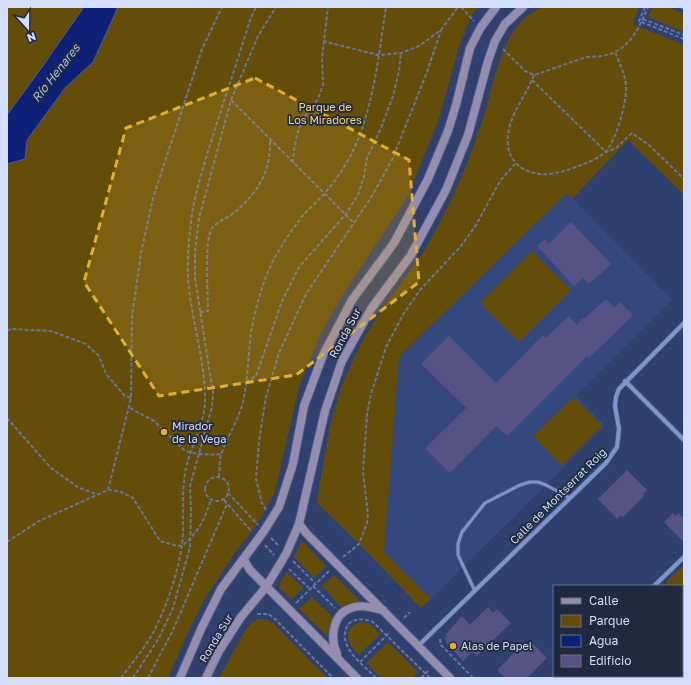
<svg xmlns="http://www.w3.org/2000/svg" width="691" height="685" viewBox="0 0 691 685" font-family="'Golos Text',sans-serif">
<style>
.built{fill:#34487d}
.green{fill:#644c09}
.water{fill:#0f2176;stroke:#4a5a9e}
.building{fill:#565285}
.lines{fill:none;stroke-linecap:round;stroke-linejoin:round}
.lane-casing{stroke:#4b5a81;stroke-width:4.5}
.street-casing{stroke:#4b5a81;stroke-width:5.5}
.secondary-casing{stroke:#4b5a81;stroke-width:10}
.path{stroke:#66769e;stroke-width:2;stroke-dasharray:4 2;stroke-linecap:butt}
.lane{stroke:#7f95c9;stroke-width:3}
.street{stroke:#7f95c9;stroke-width:4}
.secondary{stroke:#948daf;stroke-width:8}
.marked{fill:#dfb034;fill-opacity:0.2;stroke:#dfb034;stroke-width:3;stroke-dasharray:8 5;stroke-linejoin:round}
.poi-dot{fill:#dfb034;stroke:#20293e;stroke-width:1.5}
.labels{text-anchor:middle;stroke-width:3.5;stroke-linejoin:round;paint-order:stroke}
.park-label{font-size:11px;fill:#f8d687;stroke:#20293e}
.street-label{font-size:11px;fill:#d2defb;stroke:#20293e}
.poi-label{font-size:11px;fill:#d2defb;stroke:#20293e;text-anchor:start}
.water-label{font-size:12px;font-style:italic;fill:#abbfee;stroke:#20293e}
</style>
<rect width="100%" height="100%" fill="#2f406e"/>
<path class="built" d="M567 193 672 299 576 395 605 426 431 599 384 552 399 357Z"/>
<path class="green" d="M7 7H84L40 70 7 115Z
M118 7H478L471 17 459 46 439 119 408 196 342 296 321 333 299 387 275 492 257 524 235 553 204 600 186 637 168 678H7V164L25 159 27 140 65 88 93 62Z
M544 7H639L633 24 684 45V195L628 140 572 199 567 193 399 357 384 552 431 599 421 608 359 544 317 503C318 494 320 485 321 476 326 454 328 430 335 408 339 393 345 377 352 363 368 323 398 290 422 254 443 219 460 183 474 145 479 132 483 118 487 105 496 72 506 19 544 7Z
M652 7H668L684 14V32L648 17Z
M532 251 571 290 519 342 480 303Z
M574 397 602 426 562 466 533 436Z
M302 541 326 566 314 578 294 557Z
M684 565V588L682 590V586H662Z
M287 572 303 588 291 600 278 586Z
M334 575 361 602 353 603 342 608 322 586Z
M312 597 333 617 329 628 327 636 299 609Z
M258 619H266L273 623 327 678H219L243 634 250 624Z
M361 622C371 622 374 628 380 634L359 655C347 643 340 629 361 622Z
M388 642 418 672 412 678H381L366 663Z"/>
<path class="water" d="M84 7H118L93 62 65 88 27 140 25 159 7 164V115L40 70Z"/>
<path class="building" d="M571 222 611 264 589 284 583 278 574 286 537 246 544 239 549 244Z
M606 299 614 308 620 302 633 315 589 358 587 356 507 436 496 426 450 473 425 448 466 408 421 364 449 336 496 383 543 335 546 338 569 316 577 325 583 318 584 319Z
M627 470 647 490 643 494 644 496 623 517 621 515 617 519 598 499Z
M673 513 676 516 678 513 684 519V542L664 522Z
M488 607 493 613 497 609 511 623 477 656 472 652 463 661 447 644 445 640 446 634 462 616 470 625Z
M524 643 529 648 533 644 547 658 527 678H505L497 670Z"/>
<g class="lines">
<g class="lane-casing">
<path id="lane" d="M475 591 458 555V544L462 532 485 503 520 485 530 482H538L546 485 570 498"/>
</g>
<g class="street-casing">
<path id="street" d="M625 381 684 440
M654 586 684 557
M682 597 684 595
M418 646 606 463 617 447 619 429 615 406 616 397 619 389 684 323
M600 676 601 677 602 676"/>
</g>
<g class="secondary-casing">
<path id="secondary" d="M299 524 307 534 450 678
M244 560 250 570 357 678
M337 654C330 639 332 614 351 608 362 604 372 608 383 610
M180 678 202 627 221 589 264 531 279 507 293 464 304 406 323 355 352 300 394 243 428 179 448 131 456 105 470 48 481 27 496 7
M206 678 219 651 241 617 266 587 286 554 299 524 325 411 342 361 371 309 411 255 446 190 468 135 488 61 495 41 505 24 523 7"/>
</g>
<path class="path" d="M461 7 474 21
M645 7 639 21 684 39
M680 7 684 9
M643 19 684 35
M323 41 378 55 401 53 419 46 441 30 458 7
M503 49 525 71 534 75C551 70 567 63 584 58 590 56 596 57 602 56 628 52 639 29 648 7
M534 75C526 97 505 119 508 145 510 168 534 178 555 173 564 172 573 168 581 165 589 162 599 158 605 152 616 142 626 104 626 89 626 76 620 64 615 52
M532 80 606 152 616 148 632 133 649 145 684 179
M231 100 354 223
M293 163 294 150 297 135 301 122 318 99 323 85 322 58 328 7
M200 312 208 311C208 295 204 239 212 228 218 221 228 218 235 212 258 192 271 172 270 140
M7 331 11 329 51 331 86 344 99 356 106 374 125 396 131 398
M246 382 256 376 282 301 299 267 346 214 358 195 364 176 367 158 381 128 393 96 399 71 401 53
M130 408 154 421 184 450C195 455 210 455 222 454
M7 418 51 468 79 488 97 494
M205 489a12 12 0 1 1 24 0a12 12 0 1 1-24 0Z
M219 477C220 470 219 462 221 455 227 437 238 421 243 402 248 379 248 356 251 333 255 309 262 283 273 261 281 246 291 231 301 218 308 209 317 202 324 194 331 186 337 178 342 170 372 126 378 59 386 7
M108 490 131 398 132 317 141 253 153 198 202 49 222 7
M228 493 258 525
M224 500 252 532
M266 510 262 503 256 479 259 441 266 397 279 353 306 294 372 196 393 158 427 72 441 30
M271 538 279 546
M7 542 39 521 108 490 119 491 133 498 160 541 174 545 182 546C199 532 204 520 211 500
M265 545 274 555
M343 557 359 544 367 523 368 514 363 472 367 415 371 394 386 347 404 313 420 290 461 246 476 225 500 181 515 164
M293 561 315 583
M289 569 310 589
M313 586 335 608
M296 603 329 571
M257 614H268L273 617 333 678
M404 618 410 612
M440 639 441 645 473 678
M360 662 390 632
M121 678C132 663 144 649 153 633 166 608 178 573 182 545 185 521 181 497 185 473 189 449 205 424 205 400 205 365 195 331 190 297 186 272 188 247 191 222 193 201 200 179 206 158 220 112 236 66 250 20L256 7
M133 678 159 638 173 608 190 547 191 512 190 486 212 407 213 393 195 278V252L199 218 231 100 258 36 276 7
M148 678 173 630 227 504
M376 678C365 666 342 651 345 632 346 628 348 624 351 622 359 618 365 619 373 622L430 678
M421 678 429 670"/>
<use href="#lane" class="lane"/>
<use href="#street" class="street"/>
<use href="#secondary" class="secondary"/>
</g>
<path class="marked" d="M255 78 409 160 419 282 296 375 159 396 84 282 126 128Z"/>
<g class="poi-dot">
<circle cx="164" cy="432" r="4"/>
<circle cx="453" cy="646" r="4"/>
</g>
<g class="labels">
<g class="park-label">
<text x="325" y="111">Parque de<tspan x="325" dy="13">Los Miradores</tspan></text>
</g>
<g class="street-label">
<text transform="translate(345 333) rotate(-62)" y="4">Ronda Sur</text>
<text transform="translate(558 496) rotate(-45)" y="4">Calle de Montserrat Roig</text>
<text transform="translate(216 638) rotate(-59)" y="4">Ronda Sur</text>
</g>
<g class="poi-label">
<text x="172" y="430">Mirador<tspan x="172" dy="13">de la Vega</tspan></text>
<text x="461" y="650">Alas de Papel</text>
</g>
<g class="water-label">
<text transform="translate(56 73) rotate(-52)" y="4">Río Henares</text>
</g>
</g>
<rect width="691" height="685" fill="none" stroke="#d2defb" stroke-width="16"/>
<rect x="553" y="585" width="130" height="92" fill="#20293e" stroke="#67718a"/>
<rect x="561" y="598" width="20" height="6" fill="#948daf" stroke="#67718a"/>
<text x="589" y="605" font-size="12" fill="#d2defb">Calle</text>
<rect x="561" y="615" width="20" height="12" fill="#644c09" stroke="#67718a"/>
<text x="589" y="625" font-size="12" fill="#d2defb">Parque</text>
<rect x="561" y="635" width="20" height="12" fill="#0f2176" stroke="#67718a"/>
<text x="589" y="645" font-size="12" fill="#d2defb">Agua</text>
<rect x="561" y="655" width="20" height="12" fill="#565285" stroke="#67718a"/>
<text x="589" y="665" font-size="12" fill="#d2defb">Edificio</text>
<g transform="translate(28 28) rotate(159)" stroke="#20293e" stroke-width="3" paint-order="stroke">
<path d="M0-3L7 15L0 10L-7 15Z" fill="#d2defb"/>
<text y="-6" font-size="11" font-weight="bold" text-anchor="middle" fill="#d2defb">N</text>
</g>
</svg>
